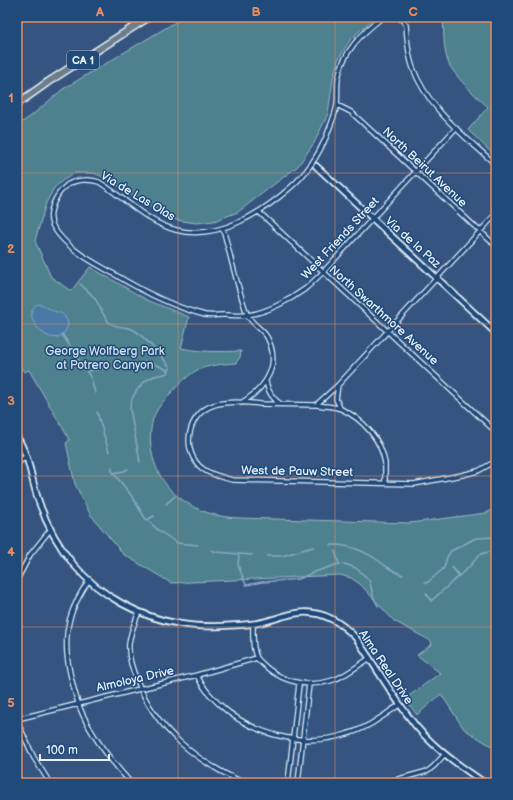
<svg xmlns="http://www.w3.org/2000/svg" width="513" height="800" viewBox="0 0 513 800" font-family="'Balsamiq Sans',sans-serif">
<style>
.green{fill:#4e818e;stroke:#9bb9c3}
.water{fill:#4979a5;stroke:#89a9c6}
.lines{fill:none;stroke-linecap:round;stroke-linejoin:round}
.stream{stroke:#89a9c6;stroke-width:1.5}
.minor-casing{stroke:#e8f1f8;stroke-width:6}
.tertiary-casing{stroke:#e8f1f8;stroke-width:8}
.trunk-casing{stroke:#e8f1f8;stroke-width:9}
.minor{stroke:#1f4a7a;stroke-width:3.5}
.tertiary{stroke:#1f4a7a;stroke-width:4.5}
.trunk{stroke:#6c7d8c;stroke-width:6}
.grid{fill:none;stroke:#e88e5f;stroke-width:1;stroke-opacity:0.55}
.labels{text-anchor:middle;stroke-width:3;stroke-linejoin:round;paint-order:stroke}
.shield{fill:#1f4a7a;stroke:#acbfd2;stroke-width:1}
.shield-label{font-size:11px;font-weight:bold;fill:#e8f1f8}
.street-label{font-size:12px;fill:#e8f1f8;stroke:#1f4a7a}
.park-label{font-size:12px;fill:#d1e0e8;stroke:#1f4a7a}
.neatline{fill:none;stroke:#e88e5f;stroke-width:1.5}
.grid-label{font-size:13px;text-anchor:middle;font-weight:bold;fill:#e88e5f}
</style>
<rect width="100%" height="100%" fill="#355580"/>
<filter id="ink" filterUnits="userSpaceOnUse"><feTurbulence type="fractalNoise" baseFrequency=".025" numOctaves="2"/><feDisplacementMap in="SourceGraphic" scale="8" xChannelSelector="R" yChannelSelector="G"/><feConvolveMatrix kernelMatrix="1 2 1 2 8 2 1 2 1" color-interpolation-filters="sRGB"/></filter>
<g filter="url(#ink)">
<path class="green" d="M184 17H377L364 27 350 40 338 60 333 79 328 114 314 143 298 166 238 212 214 221 196 223 176 220 147 206 110 180 94 173H75L62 181 54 188 46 203 35 241 51 277 71 291 90 267 147 300 189 317 181 348C201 352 220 352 241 351L240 357 236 363C224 364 209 365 197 370 187 376 178 385 170 394 163 401 156 410 153 419 145 447 156 481 180 498 198 512 217 517 239 518L410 523 486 513 496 508V749L464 729 441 694 417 715 405 699 440 673 417 655 432 644 431 641 394 621 360 584 351 578 340 575 171 583 123 554 90 514 75 484 66 443 69 441V439L29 370 24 372 17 360V126L31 116 63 89Z
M443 17H496V157L468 130 488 107C475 95 460 82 450 66 443 54 444 31 443 17Z"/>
<path class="water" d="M38 304C44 304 45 307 50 309 59 315 65 310 68 325 57 359 16 314 38 304Z"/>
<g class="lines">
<path class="stream" d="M80 284C87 290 93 295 97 302 101 309 104 318 110 323 117 328 126 326 134 330 141 334 166 360 170 368L167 373C162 376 157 374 152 377 141 382 130 397 130 409L140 462
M62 334 91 378 95 393
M144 362 157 365 169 371
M87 371 103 369
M97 412 109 452
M112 467V471L131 495 145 518 158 530 177 543 198 545
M113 473 124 471 128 469
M166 504 175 496
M147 520 154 516
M330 545C347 544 365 551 379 561 389 568 391 571 403 575
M211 550 216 552 252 555
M335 551 339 564
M239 554 238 565 246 585 262 582 299 579 312 573 335 565 345 564 356 568 365 576 369 580 374 598 378 606
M267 556H282L313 547
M452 567 459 576
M425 582 427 583 444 568 447 557 451 551 476 538 496 537
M426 593 431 600
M431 601 470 566 479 555 484 553 496 551"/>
<g class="minor-casing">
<path id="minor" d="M383 17C361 34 343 51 338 79 337 87 338 96 337 104 336 114 330 126 327 135 319 154 306 174 291 187 262 213 217 241 176 230 146 222 125 198 99 182 90 179 76 179 67 185 56 194 45 214 54 228 67 249 93 262 114 274 142 291 173 307 205 315 211 316 217 315 223 315 231 315 240 316 247 315 266 313 290 300 305 289 311 284 317 278 323 272L456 128
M398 17 403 21 406 25C407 39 408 55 413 68 428 109 465 136 496 165
M337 105 351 112 496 246
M259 212 496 432
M496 214 338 385 316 405 260 404C247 402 226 401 214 405 187 413 180 452 203 469 211 475 222 477 232 480L414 484 462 475 478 471 496 461
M223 229C231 257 237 286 247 314 251 324 262 328 267 337 282 365 265 389 241 403
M266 382C268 391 272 399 281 404
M338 385 336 399 340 408
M316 405C324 406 334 406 341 409 363 419 381 439 385 463 385 469 385 476 385 482
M17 464 26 456
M17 580 30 555 50 530
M89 580C81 592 74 604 70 618 65 636 66 655 70 673 73 685 75 696 80 708 91 736 111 761 131 783
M139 612C135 622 130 633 129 644 128 656 132 669 137 680 155 729 198 763 245 783
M253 624C253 635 252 649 257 658 259 661 263 664 266 667 286 684 311 688 336 679 348 674 359 665 370 658
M197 675C202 687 210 695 219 704 252 735 303 748 347 734 358 731 370 725 380 718 387 714 392 709 400 705
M17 719 197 675 257 658
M17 721 34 758 50 783
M288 783 299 684
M298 783 309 684
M384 783 428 771 434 766 445 754"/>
</g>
<g class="tertiary-casing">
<path id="tertiary" d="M316 166 496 333
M17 437C30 457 31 480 39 502 47 526 59 547 74 565 100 596 142 618 181 624 204 628 228 626 251 624 265 623 278 617 292 614 317 608 339 620 356 638 374 664 390 692 409 717 428 744 458 765 485 783"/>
</g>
<g class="trunk-casing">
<path id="trunk" d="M17 104 48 82 149 17"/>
</g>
<use href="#minor" class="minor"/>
<use href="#tertiary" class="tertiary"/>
<use href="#trunk" class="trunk"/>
</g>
</g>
<path class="grid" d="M178 17V783M335 17V783M17 173H496M17 324H496M17 476H496M17 627H496"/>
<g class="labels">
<rect class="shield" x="67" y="51" width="32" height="18" rx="3"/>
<g class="shield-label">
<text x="83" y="64">CA 1</text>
</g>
<g class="street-label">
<text transform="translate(425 167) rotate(43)" y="4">North Beirut Avenue</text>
<text transform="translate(138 196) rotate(31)" y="4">Via de Las Olas</text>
<text transform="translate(340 238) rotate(-47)" y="4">West Friends Street</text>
<text transform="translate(413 242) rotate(42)" y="4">Via de la Paz</text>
<text transform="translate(384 315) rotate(42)" y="4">North Swarthmore Avenue</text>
<text transform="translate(297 471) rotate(1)" y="4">West de Pauw Street</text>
<text transform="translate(386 667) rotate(56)" y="4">Alma Real Drive</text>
<text transform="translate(135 679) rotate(-13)" y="4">Almoloya Drive</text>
</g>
<g class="park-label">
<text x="105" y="355">George Wolfberg Park<tspan x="105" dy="14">at Potrero Canyon</tspan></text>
</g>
</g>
<rect width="513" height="800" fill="none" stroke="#1f4a7a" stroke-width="44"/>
<path d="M40 754v6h69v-6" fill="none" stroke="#e8f1f8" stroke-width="2"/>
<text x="46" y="754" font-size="12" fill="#e8f1f8" stroke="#1f4a7a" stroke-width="3" paint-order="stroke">100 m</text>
<rect x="22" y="22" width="469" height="756" class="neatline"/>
<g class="grid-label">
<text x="100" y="16">A</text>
<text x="256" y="16">B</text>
<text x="413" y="16">C</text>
<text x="11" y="102">1</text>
<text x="11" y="253">2</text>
<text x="11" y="405">3</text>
<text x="11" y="556">4</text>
<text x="11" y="707">5</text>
</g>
</svg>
